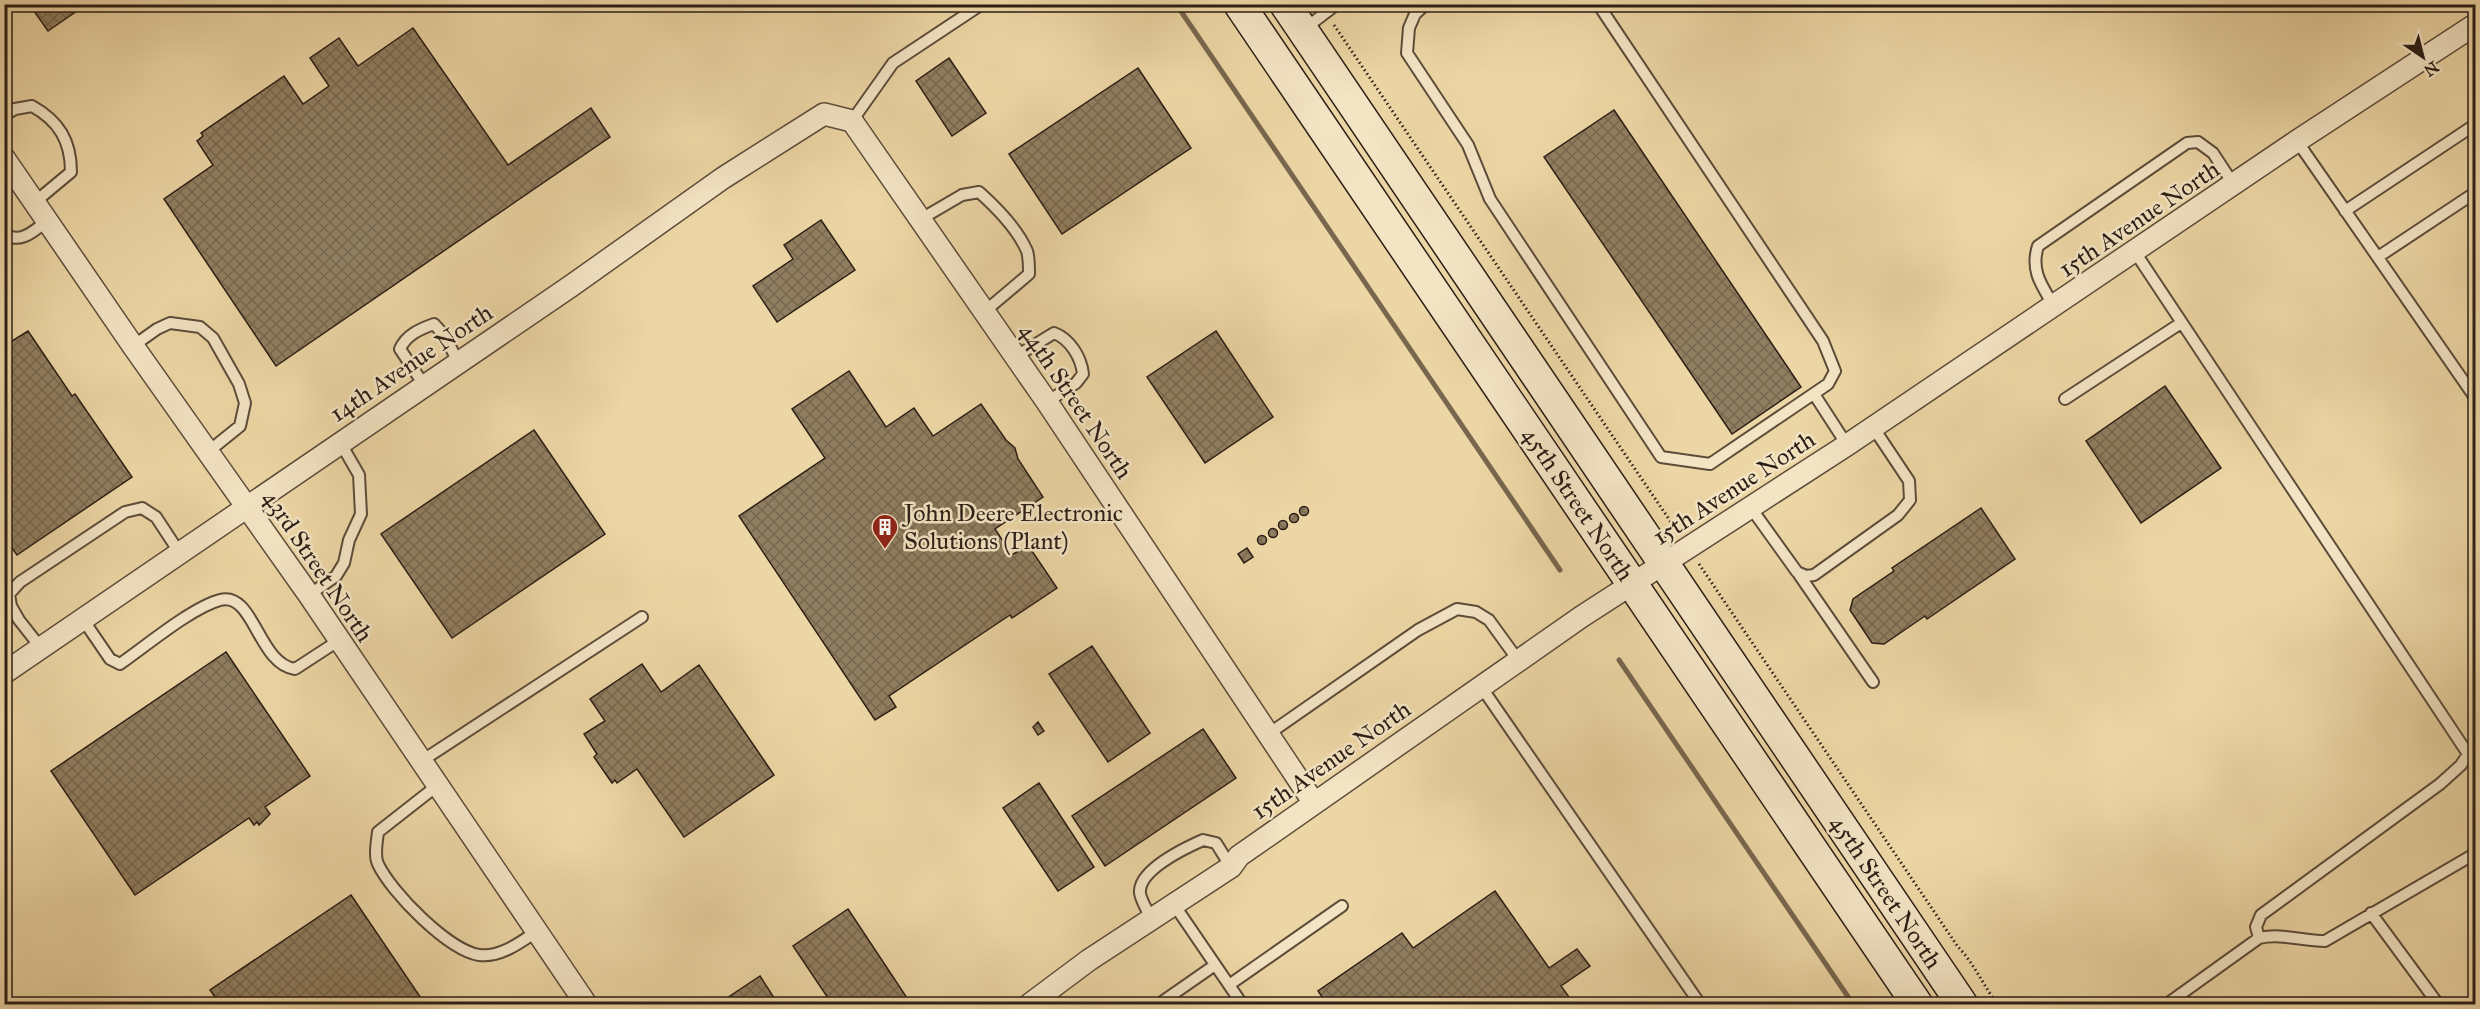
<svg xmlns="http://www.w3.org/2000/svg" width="2480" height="1009" viewBox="0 0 2480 1009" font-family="'IM FELL Great Primer',serif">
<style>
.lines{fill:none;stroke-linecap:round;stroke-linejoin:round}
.stream{stroke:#78674e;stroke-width:5}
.building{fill:url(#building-cross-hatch);stroke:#2b1e16;stroke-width:1.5}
.lane-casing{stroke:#5c4c3a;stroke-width:14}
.street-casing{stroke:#5c4c3a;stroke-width:24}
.secondary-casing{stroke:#2b1e16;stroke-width:33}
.path{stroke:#2b1e16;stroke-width:3;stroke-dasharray:1.5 3;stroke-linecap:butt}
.lane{stroke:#f3e4c4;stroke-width:10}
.street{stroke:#f3e4c4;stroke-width:21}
.secondary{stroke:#f3e4c4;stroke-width:30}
.rail-casing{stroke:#2b1e16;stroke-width:7}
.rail{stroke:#f3e4c4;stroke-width:4.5;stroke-dasharray:14;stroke-linecap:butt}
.labels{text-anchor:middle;stroke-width:5;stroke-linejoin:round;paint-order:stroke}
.street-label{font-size:24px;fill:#2b1e16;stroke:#f3e4c4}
.poi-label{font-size:24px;fill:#2b1e16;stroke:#f3e4c4;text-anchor:start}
</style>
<defs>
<pattern id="building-cross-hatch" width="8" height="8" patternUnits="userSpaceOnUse" patternTransform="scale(1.5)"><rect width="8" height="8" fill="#907e60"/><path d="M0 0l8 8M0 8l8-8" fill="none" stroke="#76674e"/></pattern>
</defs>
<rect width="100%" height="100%" fill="#edd6a5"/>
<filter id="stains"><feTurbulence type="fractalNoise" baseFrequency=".00333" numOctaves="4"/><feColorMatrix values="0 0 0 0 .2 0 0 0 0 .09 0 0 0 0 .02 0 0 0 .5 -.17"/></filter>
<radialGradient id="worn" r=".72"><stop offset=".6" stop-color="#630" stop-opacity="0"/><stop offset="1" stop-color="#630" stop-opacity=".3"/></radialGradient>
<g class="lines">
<path class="stream" d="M1176 4 1560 570
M1619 660 1853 1004"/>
</g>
<path class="building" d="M29 4H87L48 31Z
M413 28 508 165 591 108 610 137 276 366 164 199 213 165 197 141 203 136 201 133 284 76 303 104 329 86 310 58 339 38 358 66Z
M949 58 986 113 952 136 916 81Z
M1138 68 1191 148 1062 234 1009 154Z
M1614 110 1801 387 1732 434 1544 157Z
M821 220 855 270 777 322 753 286 793 259 784 245Z
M28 331 72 396 75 394 132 477 17 555 4 537V346Z
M1216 331 1273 417 1205 463 1147 377Z
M849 371 886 427 914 408 933 436 981 404 1006 440 1015 448 1018 459 1043 497 995 529 1012 555 1028 545 1057 588 1012 618 1010 615 889 696 896 707 875 720 739 516 825 458 792 409Z
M2165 386 2221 468 2141 523 2086 441Z
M534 430 605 534 452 638 381 534Z
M1299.5 511a4.5 4.5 0 1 1 9 0a4.5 4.5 0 1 1-9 0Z
M1981 508 2015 559 1927 619 1925 616 1884 644 1872 643 1850 610 1853 599 1894 571 1892 568Z
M1289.5 518a4.5 4.5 0 1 1 9 0a4.5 4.5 0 1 1-9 0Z
M1278.5 525a4.5 4.5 0 1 1 9 0a4.5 4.5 0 1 1-9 0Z
M1268.5 533a4.5 4.5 0 1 1 9 0a4.5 4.5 0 1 1-9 0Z
M1257.5 540a4.5 4.5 0 1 1 9 0a4.5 4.5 0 1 1-9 0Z
M1247 548 1253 557 1244 563 1238 554Z
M1092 646 1150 733 1108 762 1049 674Z
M226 652 310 776 265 807 270 814 259 825 257 822 254 825 249 818 135 895 51 771Z
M642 664 661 692 699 665 774 775 684 837 637 769 617 783 615 780 612 783 594 757 597 754 584 734 605 721 590 699Z
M1038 722 1044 731 1038 735 1033 727Z
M1203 729 1236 778 1105 866 1072 816Z
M1039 783 1094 867 1058 891 1003 808Z
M1495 891 1549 968 1577 949 1590 966 1561 986 1574 1004H1327L1318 991 1402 933 1413 948Z
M351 895 425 1004H220L210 990Z
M848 909 911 1004H832L793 946Z
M760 976 778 1004H718Z"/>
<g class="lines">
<g class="lane-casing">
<path id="lane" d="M1426 4 1415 14 1409 28 1407 53 1468 145 1490 199 1661 457 1710 464 1828 384 1835 371 1823 341 1598 4
M1303 30 1337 4
M4 115 15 109 32 106C59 121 71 141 71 172L35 202
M852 121 893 63 982 4
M2297 141 2476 399
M2345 211 2476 124
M921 219 962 195 979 192C997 208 1017 228 1027 251 1029 257 1029 267 1029 274L984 312
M4 234C21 245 35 230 48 220
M2135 252 2468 754 2461 765 2440 784 2261 915 2256 927 2259 938
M2378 257 2476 192
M2054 306C2042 286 2030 271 2038 246L2187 143 2198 142 2213 153 2234 185
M133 346 157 329 170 323 200 327 213 338 239 384 245 403 240 426 209 451
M1015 357 1054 333C1070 339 1081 357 1083 374L1076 383 1047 402
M424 385 400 349C406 335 420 329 434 324L445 336 458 362
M1814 394 1847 445
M2065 399 2181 323
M1751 508 1797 572 1806 576 1814 575 1898 515 1910 500 1909 481 1873 427
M1798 573 1873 682
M309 595 336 576 344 563 349 540 361 514 359 475 340 442
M82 618 110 659 120 664C146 646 191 608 220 600 254 591 258 664 295 669L338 641
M41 648 19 620 11 606 9 594 20 582 125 512 142 508 156 517 179 552
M1480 685 1700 1004
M1267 735 1418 630 1457 609 1476 612 1489 620 1518 660
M420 762 642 617
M438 785 378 832C377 841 374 856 378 864 391 892 448 950 479 955 500 958 521 942 537 931
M1173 903 1242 1004
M2371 913 2438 1004
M1151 919C1148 911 1141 901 1140 893 1138 870 1185 848 1203 840L1216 843 1231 867
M1229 985 1342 906
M1159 1004 1215 965
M2167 1004 2259 938C2282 933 2302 941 2325 941L2476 853"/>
</g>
<g class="street-casing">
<path id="street" d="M4 158 133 346 309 595 586 1004
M4 673 571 286 723 178 824 114 852 121 1047 402 1314 803
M1030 1004 1089 960 1231 867 1239 856 1581 617 1847 445 2297 141 2476 24"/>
</g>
<g class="secondary-casing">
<path id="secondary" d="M1239 4 1917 1004
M1285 4 1962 1004"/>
</g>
<path class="path" d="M1334 25 1677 531
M1699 564 1958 947C1973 962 1984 986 1997 1004"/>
<use href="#lane" class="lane"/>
<use href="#street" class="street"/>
<use href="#secondary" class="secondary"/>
<g class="rail-casing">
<path id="rail" d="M547 1004 551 1001"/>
</g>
<use href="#rail" class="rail"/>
</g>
<defs>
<g id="building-pin" transform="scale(1.35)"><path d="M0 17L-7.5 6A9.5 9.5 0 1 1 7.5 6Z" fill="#8f2418" stroke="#f3e4c4"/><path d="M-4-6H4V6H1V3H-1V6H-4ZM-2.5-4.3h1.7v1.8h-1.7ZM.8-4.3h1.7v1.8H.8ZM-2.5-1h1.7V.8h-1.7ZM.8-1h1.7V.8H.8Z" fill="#fff"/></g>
</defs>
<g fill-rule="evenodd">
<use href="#building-pin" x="885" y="527"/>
</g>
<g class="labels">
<g class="street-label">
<text transform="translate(2139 219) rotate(-34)" y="8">15th Avenue North</text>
<text transform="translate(411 363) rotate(-34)" y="8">14th Avenue North</text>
<text transform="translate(1076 401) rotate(56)" y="8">44th Street North</text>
<text transform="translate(1734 488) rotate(-33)" y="8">15th Avenue North</text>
<text transform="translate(1578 504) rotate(56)" y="8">45th Street North</text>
<text transform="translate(318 566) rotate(56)" y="8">43rd Street North</text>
<text transform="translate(1331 760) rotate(-35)" y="8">15th Avenue North</text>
<text transform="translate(1886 892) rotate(56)" y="8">45th Street North</text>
</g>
<g class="poi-label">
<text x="904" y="521">John Deere Electronic<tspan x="904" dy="28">Solutions (Plant)</tspan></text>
</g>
</g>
<rect width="2480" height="1009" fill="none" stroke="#edd6a5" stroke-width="24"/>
<rect x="6" y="6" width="2468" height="997" fill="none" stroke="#2b1e16" stroke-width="3"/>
<rect x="12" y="12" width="2456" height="985" fill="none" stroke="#2b1e16" stroke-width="1.5"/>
<g transform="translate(2423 57) rotate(145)" stroke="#f3e4c4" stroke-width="4.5" paint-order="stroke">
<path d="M0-4.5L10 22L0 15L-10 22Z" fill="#2b1e16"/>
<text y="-9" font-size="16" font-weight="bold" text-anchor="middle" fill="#2b1e16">N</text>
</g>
<rect width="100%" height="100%" filter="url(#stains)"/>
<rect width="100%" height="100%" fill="url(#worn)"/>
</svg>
